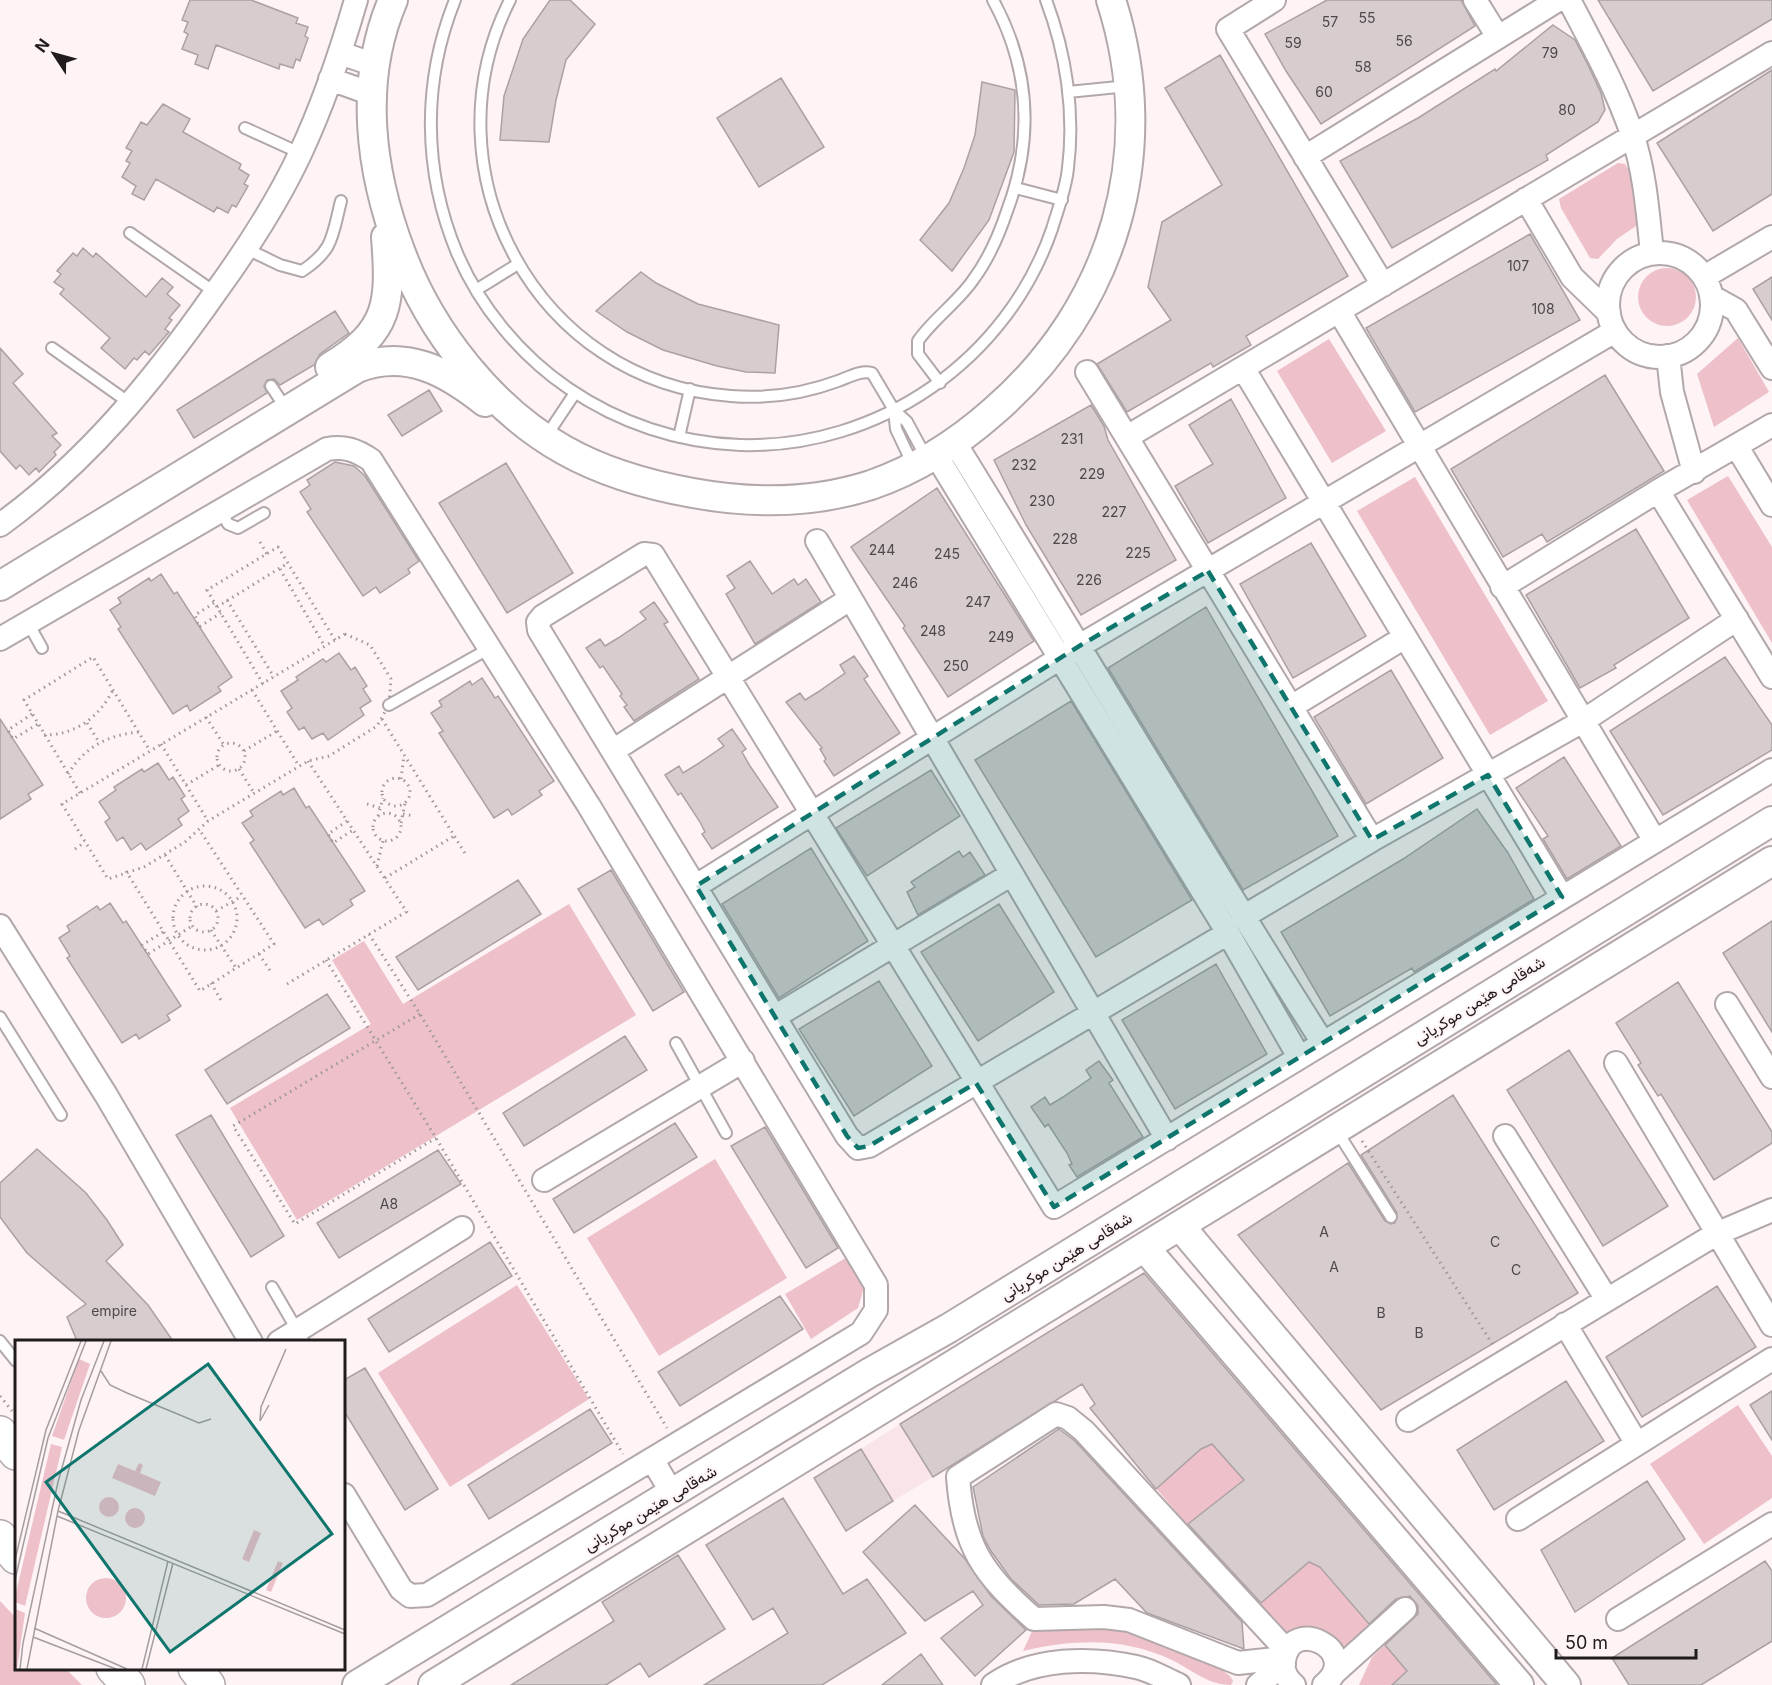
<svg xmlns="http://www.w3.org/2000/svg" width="1772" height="1685" viewBox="0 0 1772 1685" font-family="Inter,Vazirmatn,sans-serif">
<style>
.built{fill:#f8e4e9}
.green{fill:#edc0ca}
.building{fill:#d7cdcf;stroke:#aba1a3;stroke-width:1.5}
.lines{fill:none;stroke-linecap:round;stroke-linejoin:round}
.service-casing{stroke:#b2a8aa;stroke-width:14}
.minor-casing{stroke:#b2a8aa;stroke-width:26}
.tertiary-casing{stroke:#b2a8aa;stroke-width:32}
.trunk-casing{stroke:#b2a8aa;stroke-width:36}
.path{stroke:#a09899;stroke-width:3;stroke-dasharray:1.5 4.5;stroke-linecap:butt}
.service{stroke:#fff;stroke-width:10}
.minor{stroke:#fff;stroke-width:22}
.tertiary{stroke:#fff;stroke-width:28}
.trunk{stroke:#fff;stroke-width:33}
.marked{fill:#0f766e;fill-opacity:0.2;stroke:#0f766e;stroke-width:4.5;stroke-dasharray:12 8;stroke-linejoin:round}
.labels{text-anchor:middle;stroke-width:4.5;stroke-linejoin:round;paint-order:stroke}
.number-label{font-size:14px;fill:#4e484a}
.street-label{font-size:16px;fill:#201c1d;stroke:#fef3f5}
.inset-road{fill:none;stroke:#a59d9f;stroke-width:1.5}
.view{fill:#0f766e;fill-opacity:0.15;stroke:#0f766e;stroke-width:3}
.inset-edge{fill:none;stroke:#201c1d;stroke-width:3}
</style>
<rect width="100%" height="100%" fill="#fef3f5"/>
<path class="built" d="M900 1424 933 1477 893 1501 861 1449Z"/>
<path class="green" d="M1618 163 1625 164 1631 174 1639 224 1617 239 1598 259 1590 258 1561 208 1559 199Z
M1638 297a29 29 0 1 1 58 0a29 29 0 1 1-58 0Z
M1738 338 1769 392 1714 427 1697 374Z
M1329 339 1386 431 1332 463 1277 371Z
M1728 476 1772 547V643L1687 500Z
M1415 477 1548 701 1490 735 1357 511Z
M569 904 636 1015 297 1220 230 1108 371 1024 332 960 364 941 403 1004Z
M715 1159 787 1278 659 1356 587 1238Z
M849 1256 864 1287 858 1308 811 1339 785 1294Z
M517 1285 589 1399 450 1487 378 1373Z
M1738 1405 1772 1456V1498L1704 1544 1650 1464Z
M1210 1441 1244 1480 1187 1525 1156 1488Z
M1313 1559 1371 1627 1350 1647 1283 1637 1257 1606Z
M0 1601 16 1618V1668L66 1669 82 1685H0Z
M1034 1627 1127 1628 1216 1665 1230 1676 1233 1681 1231 1685C1208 1685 1192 1670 1172 1660 1123 1637 1075 1639 1023 1651Z
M1385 1645 1407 1671 1392 1685H1359L1372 1657Z"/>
<path class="building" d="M190 0H251L298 18 296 23 308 27 305 36 308 38 300 61 296 59 293 68 280 64 279 69 216 45 208 69 195 64 198 55 182 49 188 34 184 32 188 22 182 20Z
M550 0H570L595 24 566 60 556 100 549 142 500 140 504 96 523 39Z
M1327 0H1461L1475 26 1321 124 1286 71 1265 34Z
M1598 0H1772V19L1653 91Z
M1553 25 1575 40 1588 65 1601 93 1605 110 1598 122 1546 155 1548 160 1392 248 1340 161 1418 118 1495 69 1496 71Z
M1220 55 1348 276 1246 336 1251 345 1213 367 1211 363 1127 412 1097 364 1171 320 1148 287 1162 222 1222 185 1165 88Z
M1772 70V194L1713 231 1657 143Z
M781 78 824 147 759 187 717 118Z
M982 82 1015 90 1014 152 989 220 952 271 920 240 949 203 964 168 975 135Z
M163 104 190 119 183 132 241 164 239 169 249 175 244 184 248 186 236 207 232 205 228 213 217 207 214 212 156 179 144 200 132 194 136 186 122 177 130 163 126 161 132 151 126 148 141 122 147 125Z
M1530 234 1580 320 1415 412 1366 328Z
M83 248 93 257 96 253 146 297 162 278 173 287 167 294 180 305 169 318 172 320 165 329 169 332 149 355 145 351 137 360 134 358 125 369 101 348 110 338 60 294 64 289 54 282 61 274 57 271 73 253 77 256Z
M641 272 656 283 698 304 779 325 775 373 746 372 717 366 663 350 627 332 596 311Z
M1772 277V320L1753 289Z
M335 311 349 333 320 354 314 365 280 385 274 379 267 380 264 386 267 393 194 438 177 410Z
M0 348 23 374 13 383 57 433 52 436 61 445 54 452 56 455 39 472 36 468 29 475 20 465 16 469 0 451Z
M1605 375 1664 471 1547 542 1542 534 1503 557 1451 469Z
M429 390 442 411 402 436 388 415Z
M1231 399 1286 498 1208 543 1175 486 1213 464 1189 425Z
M1091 405 1104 426 1108 440 1176 560 1081 615 1026 525 994 460Z
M335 462 354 466 365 476 419 561 408 569 410 573 380 593 376 587 363 596 307 512 311 509 300 492 310 485 307 480Z
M506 463 573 573 507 613 439 503Z
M937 488 1034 641 948 697 903 628 905 626 851 547Z
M1636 529 1689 618 1614 665 1616 668 1580 688 1526 595Z
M1311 543 1366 636 1293 678 1240 584Z
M750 561 772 594 794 579 798 585 806 579 821 602 755 644 726 594 735 588 727 576Z
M161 574 174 594 177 592 232 677 218 687 221 691 190 711 187 705 173 714 118 629 121 627 110 610 121 603 118 598 149 578 151 581Z
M654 602 668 622 664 624 699 679 634 721 624 707 627 705 620 696 622 694 603 666 600 668 586 648 600 639 605 646 618 638 646 619 640 612Z
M1206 607 1338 836 1243 890 1108 668Z
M339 653 351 670 355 667 367 686 363 689 371 701 360 708 364 715 328 740 323 733 312 739 304 727 299 730 287 712 292 708 281 691 298 680 296 677 323 659 326 662Z
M854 656 868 676 864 679 900 733 834 776 824 761 826 759 820 749 822 748 786 702 800 693 805 700 818 692 845 673 840 665Z
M1725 657 1772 725V750L1663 815 1610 731Z
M1391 670 1443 758 1366 804 1314 717Z
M482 678 495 698 498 696 554 781 539 791 542 795 512 815 508 809 494 818 439 733 443 731 431 713 442 706 439 701 470 681 472 685Z
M1071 701 1192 900 1096 957 975 760Z
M0 719 43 785 28 794 31 799 0 819Z
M732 729 746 749 742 752 750 766 778 807 712 849 702 834 705 832 700 822 681 793 678 795 665 775 679 766 683 773 696 765 724 746 718 739Z
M1564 757 1621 846 1567 879 1543 839 1548 836 1516 788Z
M158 763 169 780 173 777 185 796 181 799 189 811 178 819 182 825 146 850 141 843 131 850 123 837 117 841 105 822 110 818 99 802 116 790 114 787 142 769 144 772Z
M931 770 960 816 867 876 836 828Z
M294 788 306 808 309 806 365 891 350 900 353 905 323 925 319 919 305 928 250 843 254 840 242 823 253 816 250 811 281 791 283 795Z
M1477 809 1508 853 1534 899 1414 972 1412 968 1330 1016 1281 932 1403 859Z
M811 848 868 941 779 998 722 904Z
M959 851 963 857 970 852 985 875 918 915 907 892 915 887 911 882Z
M611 870 684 992 653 1011 578 889Z
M518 880 541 914 418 990 396 957Z
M110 903 123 923 126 921 181 1006 167 1015 170 1020 139 1039 136 1034 122 1043 67 958 70 956 59 938 70 931 67 926 97 906 100 910Z
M999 904 1054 992 978 1041 921 952Z
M1772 921V1032L1723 953Z
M1216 964 1267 1054 1175 1109 1122 1020Z
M879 981 932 1066 854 1116 799 1029Z
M1678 982 1772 1132V1143L1714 1180 1661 1094 1658 1096 1638 1065 1641 1063 1616 1023Z
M327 994 350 1028 227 1104 205 1070Z
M625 1036 647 1070 524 1146 503 1113Z
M1569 1050 1668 1206 1603 1246 1507 1090Z
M1099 1061 1113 1080 1109 1083 1143 1137 1077 1177 1069 1165 1072 1164 1067 1153 1048 1124 1045 1127 1031 1107 1045 1097 1050 1105 1063 1097 1091 1078 1086 1070Z
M1453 1095 1578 1293 1381 1410 1238 1235 1348 1163 1385 1221 1391 1224 1395 1223 1397 1213 1361 1155Z
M211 1115 284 1236 251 1257 176 1135Z
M675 1123 697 1157 574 1233 553 1199Z
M765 1127 838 1248 806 1268 731 1146Z
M37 1149 86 1193 107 1220 123 1245 106 1261 148 1305 173 1341H77L67 1317 86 1304 27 1253 0 1217V1183Z
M438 1150 461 1184 339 1258 317 1223Z
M490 1242 512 1276 389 1352 368 1319Z
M1144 1273 1497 1685H1392L1407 1671 1385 1645 1418 1614V1606L1410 1596 1396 1599 1369 1624 1320 1567 1309 1562 1261 1603 1188 1524 1244 1480 1212 1444 1201 1449 1156 1489 1090 1408 1095 1404 1082 1384 933 1477 900 1424Z
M1717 1286 1756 1347 1642 1417 1606 1357Z
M780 1296 803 1329 680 1406 658 1372Z
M365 1368 438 1489 405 1510 344 1411V1380Z
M1566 1381 1604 1441 1494 1510 1457 1450Z
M1772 1391V1440L1750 1405Z
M590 1409 612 1443 489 1519 468 1485Z
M1059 1429 1075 1441 1242 1622 1244 1649 1147 1613 1115 1579 1074 1604 1039 1605 1011 1579 991 1551 983 1536 973 1487Z
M861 1449 893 1501 846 1531 814 1478Z
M1647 1481 1685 1539 1575 1612 1541 1550Z
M783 1498 843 1594 867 1579 906 1633 822 1685H704L788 1633 773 1608 753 1620 706 1545Z
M915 1505 965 1559 991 1596 1026 1630 975 1676 941 1638 983 1605 973 1591 925 1621 863 1552Z
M678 1555 725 1629 649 1677 640 1663 606 1685H511L614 1621 602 1602Z
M1765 1561 1772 1571V1641L1701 1685H1629L1612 1658Z
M921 1654 943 1685H882Z"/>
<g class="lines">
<g class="service-casing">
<path id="service" d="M455 0C422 82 423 171 457 253 480 307 520 355 568 388 619 423 679 443 740 445 879 449 1007 360 1052 229 1058 209 1066 189 1068 168 1075 112 1066 53 1046 0
M510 0C423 171 537 383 731 396 768 399 803 394 838 381 849 377 861 370 872 373L894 410 907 422 927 459
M1068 92 1128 86
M245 128 300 153
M1016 188 1062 200
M130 233 216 293
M247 249 280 265 302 271C334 250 332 236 341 201
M476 290 518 264
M52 348 131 404
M940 383 918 354V341C932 320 958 302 973 280 988 260 999 235 1007 211 1034 139 1030 68 993 0
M271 386 279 398
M894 410 896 429 913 465
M679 437 690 389
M545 438 575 393
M221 511 228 524 238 528 264 513
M28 623 42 648
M389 705 490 648
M0 1017 61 1115
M676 1043 726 1133
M1337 1131 1391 1217
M272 1287 304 1342
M0 1341 16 1361"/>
</g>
<g class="minor-casing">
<path id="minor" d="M1274 0 1228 29 1383 285
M1475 0 1498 37
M1569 0C1592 44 1616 87 1632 134 1645 171 1648 215 1652 253
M340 53 375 65
M330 79 372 94
M1305 157 1558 0
M1526 199 1572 277 1609 313
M1608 305a52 52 0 1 1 104 0a52 52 0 1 1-104 0Z
M1704 277 1772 237
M1711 296 1736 310 1772 368
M1339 311 1655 841
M1668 356 1672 392 1694 472
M1243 368 1562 897
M1087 372 1372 840
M1127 437 1772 53
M955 443C1078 642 1197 845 1323 1043
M1737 447 1772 505
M936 455 1228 933 1299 1057
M1658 491 1772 677
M0 525C87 462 154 380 215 293 247 249 277 203 300 154 323 105 341 52 356 0
M817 541 1167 1139
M1502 587 1658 491 1772 425
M0 639 327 449C345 446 356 450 371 460L589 806 876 1285V1310L861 1333 427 1595 410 1596 401 1589 344 1495
M1291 707 1405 637
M614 750 850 599
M696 886 1081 645 1615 331
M1243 917 1372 840 1583 721 1737 619
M0 926 106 1095 251 1342
M1228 933 869 1146 858 1148 847 1136 539 630 538 622 543 616 644 554 653 555 1054 1207 1772 770
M1727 1004 1772 1077
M776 1016 1012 874
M1616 1063 1772 1325
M1505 1136 1606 1298
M544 1180 743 1061
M1565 1324 1637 1444
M279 1342 462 1228
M1408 1420 1716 1234 1772 1210
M652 1459 673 1495
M1518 1519 1772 1359
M1618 1619 1772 1524
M1284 1658 1238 1663 1129 1620 1104 1617 1034 1619C983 1574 963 1547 958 1477L1056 1414 1068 1418 1084 1431 1287 1651
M1334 1673 1405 1609
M993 1685C1033 1657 1091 1657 1136 1667 1151 1670 1165 1679 1179 1685
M1258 1685 1284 1664
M1294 1685C1287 1679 1282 1671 1284 1661 1290 1614 1364 1651 1324 1685"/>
</g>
<g class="tertiary-casing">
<path id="tertiary" d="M393 0C358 82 370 172 401 253 430 331 491 409 564 450 603 472 648 485 693 493 753 504 812 504 871 485 917 469 958 443 994 411 1114 307 1160 152 1111 0
M330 367C390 331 391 303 386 237
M0 586 357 368C406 349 446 371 485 402
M1180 1226 1566 1685
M1145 1248 1519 1685
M357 1685 869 1373 949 1328 1772 821
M433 1685 1772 861"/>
</g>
<g class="trunk-casing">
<path id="trunk" d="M0 1433 16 1453
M0 1537 16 1557
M113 1668 128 1685
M195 1668 208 1685"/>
</g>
<path class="path" d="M260 542 267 554
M280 569 325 647
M227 600 274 677
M214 603 195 615 199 627 221 613
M217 607 288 563
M345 634 370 645 391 679 389 705 377 726 329 756 308 761 208 821 185 842 144 867 108 879 62 804Z
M263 684 207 590 278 547 335 640
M252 690 299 766
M32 714 8 730 13 739 38 724
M206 717 224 745
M382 719 466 855
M87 723 99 742
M44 735C76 735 99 717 113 690
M217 757a14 14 0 1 1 28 0a14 14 0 1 1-28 0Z
M161 744 208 821
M244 751 277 731
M308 761 408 914
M239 769 254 793
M68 774C85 747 107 735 139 732
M382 792a14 14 0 1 1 28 0a14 14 0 1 1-28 0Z
M401 779 404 755
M186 785 219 765
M80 793 24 700 93 657 150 751
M367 804 380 808
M373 827a14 14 0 1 1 28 0a14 14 0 1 1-28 0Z
M403 814 414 816
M378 816 383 798
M347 821 328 834 333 843 353 830
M401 823 405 803
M75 849 85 842
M165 855 197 907
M377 866 383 841
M126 871 200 991 274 944 199 829
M385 878 454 836
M173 918a32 32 0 1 1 64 0a32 32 0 1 1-64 0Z
M190 918a14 14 0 1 1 28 0a14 14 0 1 1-28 0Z
M216 911 242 896
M211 930 236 968
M163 932 142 945 148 954 192 926
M369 934 420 1014 667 1428
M259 954 271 972
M326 960 436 1138 623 1454
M211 983 222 1002
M287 984 406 912
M420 1014 233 1126 295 1224 436 1138
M1362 1141 1493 1345
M0 1396 12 1411"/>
<use href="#service" class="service"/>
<use href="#minor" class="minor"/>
<use href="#tertiary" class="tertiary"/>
<use href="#trunk" class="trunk"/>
</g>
<path class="marked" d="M1208 571 1372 840 1488 775 1562 897 1054 1207 976 1083 869 1146 858 1148 847 1136 696 886 1081 645Z"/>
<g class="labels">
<g class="number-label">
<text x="1367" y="23">55</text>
<text x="1330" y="27">57</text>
<text x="1404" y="46">56</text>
<text x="1293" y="48">59</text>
<text x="1550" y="58">79</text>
<text x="1363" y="72">58</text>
<text x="1324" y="97">60</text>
<text x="1567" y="115">80</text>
<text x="1518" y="271">107</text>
<text x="1543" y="314">108</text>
<text x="1072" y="444">231</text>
<text x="1024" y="470">232</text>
<text x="1092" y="479">229</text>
<text x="1042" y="506">230</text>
<text x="1114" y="517">227</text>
<text x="1065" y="544">228</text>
<text x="882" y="555">244</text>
<text x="1138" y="558">225</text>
<text x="947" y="559">245</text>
<text x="1089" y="585">226</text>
<text x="905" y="588">246</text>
<text x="978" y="607">247</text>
<text x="933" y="636">248</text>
<text x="1001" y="642">249</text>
<text x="956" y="671">250</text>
<text x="389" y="1209">A8</text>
<text x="1324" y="1237">A</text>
<text x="1495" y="1247">C</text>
<text x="1334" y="1272">A</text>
<text x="1516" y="1275">C</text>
<text x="114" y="1316">empire</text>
<text x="1381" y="1318">B</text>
<text x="1419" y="1338">B</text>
</g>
<g class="street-label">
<text transform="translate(1479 1000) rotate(-32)" y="6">شەقامی هێمن موکریانی</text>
<text transform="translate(1066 1256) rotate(-32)" y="6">شەقامی هێمن موکریانی</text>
<text transform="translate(650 1508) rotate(-31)" y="6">شەقامی هێمن موکریانی</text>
</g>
</g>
<g transform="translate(15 1340)">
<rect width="330" height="330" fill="#fef3f5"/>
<path d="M64 19 75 24 49 100 37 96ZM36 104 47 107 10 266 0 262V257ZM124 123 128 125 125 133 146 142 140 156 97 138 103 124 120 131ZM84 167a10 10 0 1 1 20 0a10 10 0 1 1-20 0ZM110 178a10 10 0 1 1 20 0a10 10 0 1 1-20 0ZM239 190 246 193 234 222 227 219ZM263 221 268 223 256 252 251 250ZM71 258a20 20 0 1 1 40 0a20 20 0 1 1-40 0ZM0 269 10 273 2 329H0Z" fill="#edc0ca"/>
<path class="inset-road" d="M86 31 95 45 112 53 184 83 196 79M245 81 246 67 271 9M245 81 254 65M43 171 330 290M42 176 330 294M0 220 31 90 66 1M0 240 33 98 71 1M19 288 112 329M18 297 101 329M5 329 8 303 43 142 66 60 89 1M12 329 43 171 64 90 96 1M127 329 153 221M131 329 158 223"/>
<path class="view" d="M193 24 317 194 155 312 31 142Z"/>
<rect width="330" height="330" class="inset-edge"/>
</g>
<g transform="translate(54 54) rotate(306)" stroke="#fef3f5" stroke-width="4.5" paint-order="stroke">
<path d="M0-4.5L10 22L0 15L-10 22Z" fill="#201c1d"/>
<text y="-9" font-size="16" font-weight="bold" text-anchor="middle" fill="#201c1d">N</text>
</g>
<path d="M1556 1649v9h140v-9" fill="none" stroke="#201c1d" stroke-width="3"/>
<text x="1565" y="1649" font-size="18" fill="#201c1d" stroke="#fef3f5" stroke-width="4.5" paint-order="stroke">50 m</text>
</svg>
